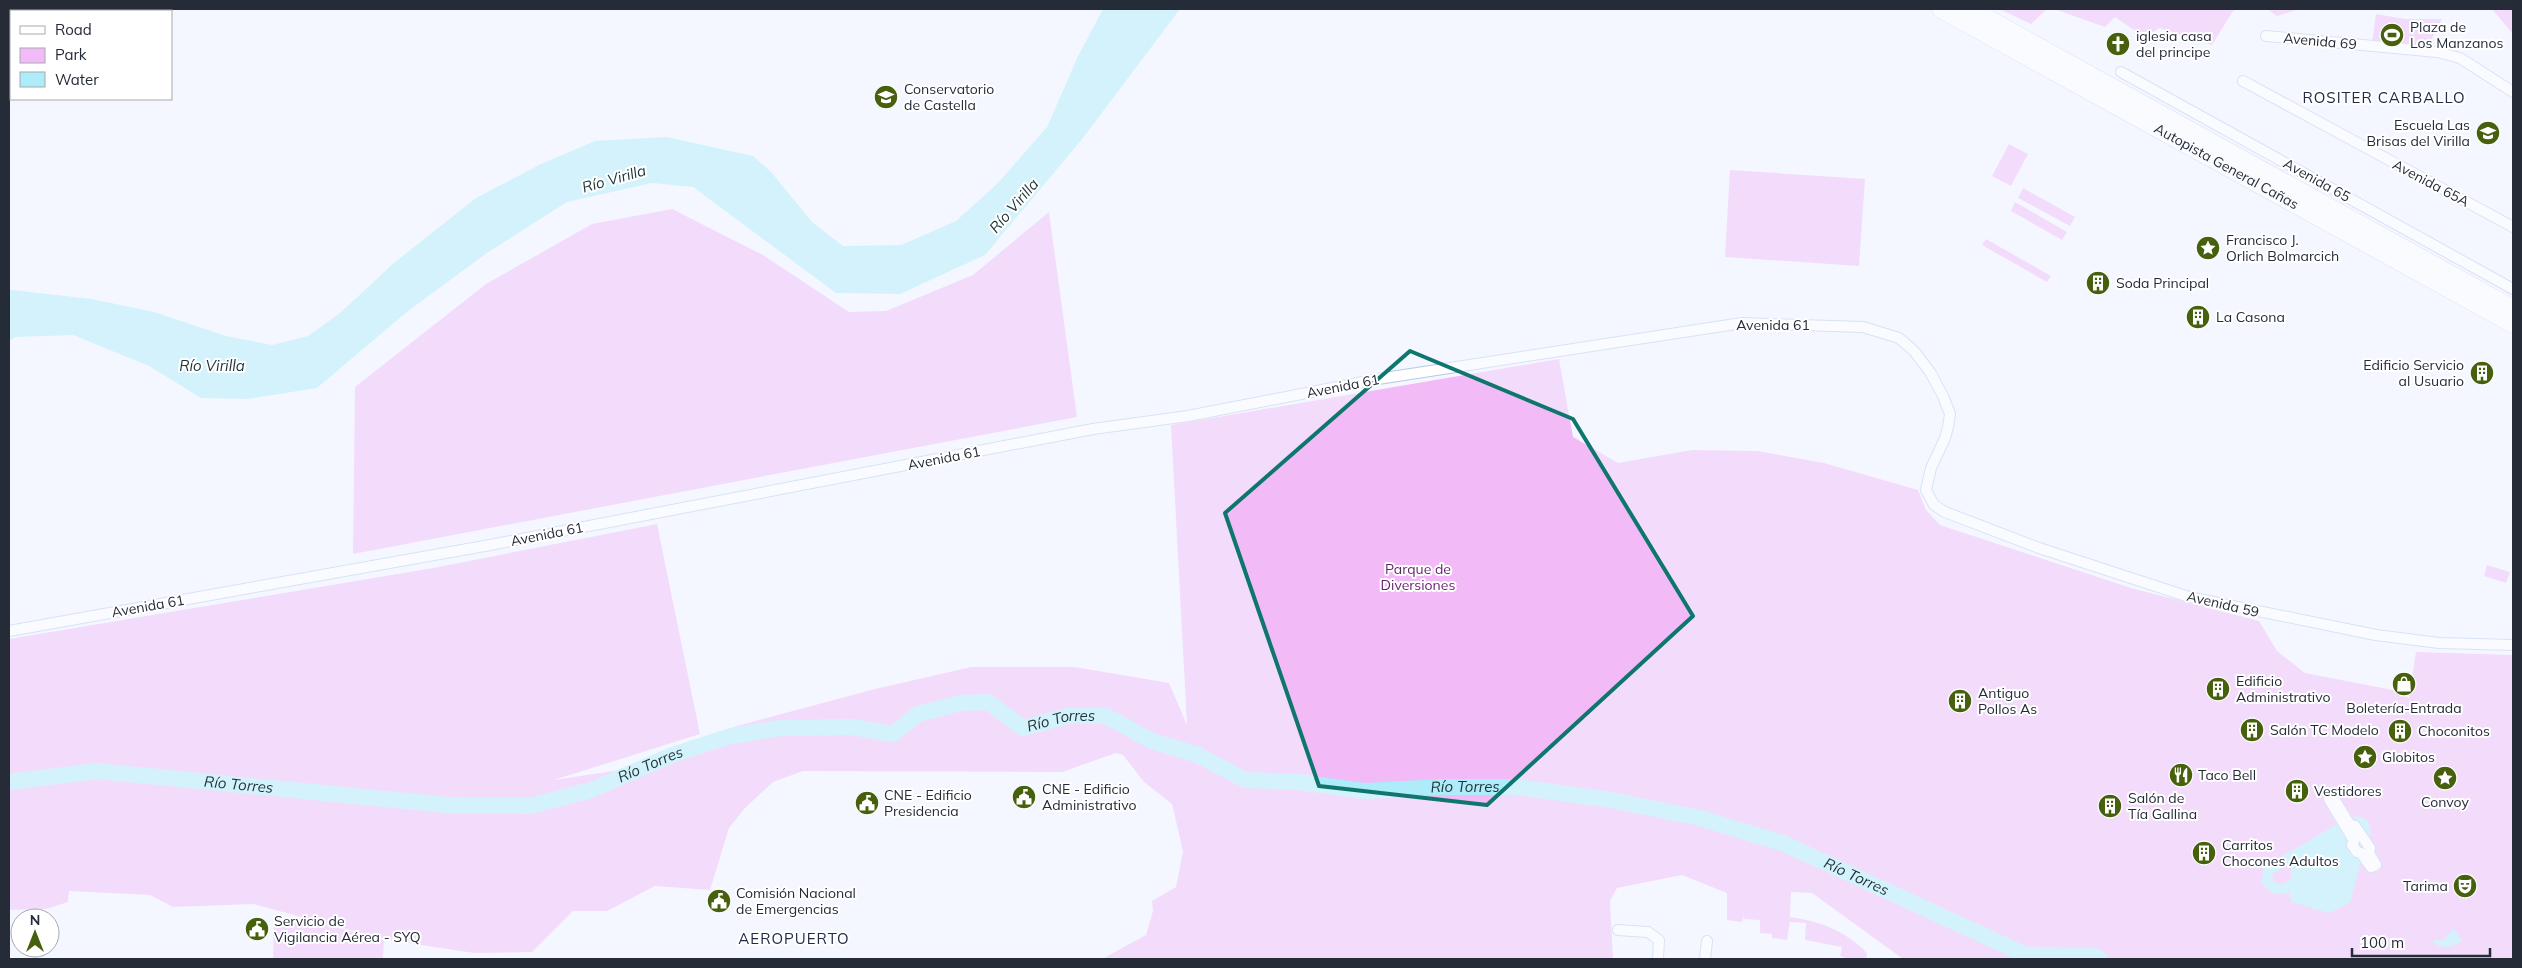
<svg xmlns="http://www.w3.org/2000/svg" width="2522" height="968" viewBox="0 0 2522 968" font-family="Mulish,sans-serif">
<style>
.green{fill:#f2baf6}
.water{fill:#adecf8}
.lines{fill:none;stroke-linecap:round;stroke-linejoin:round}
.canal{stroke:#adecf8;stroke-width:10}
.river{stroke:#adecf8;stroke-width:16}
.street-casing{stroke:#b8c7e8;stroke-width:12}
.highway-casing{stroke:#b8c7e8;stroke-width:19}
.street{stroke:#fff;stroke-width:10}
.highway{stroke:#fff;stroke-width:18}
.marked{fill:none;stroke:#0f766e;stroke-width:4;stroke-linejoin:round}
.labels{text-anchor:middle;stroke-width:4;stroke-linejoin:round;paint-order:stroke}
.poi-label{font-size:14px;fill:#262b38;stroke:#fff;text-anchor:start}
.street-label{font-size:14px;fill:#262b38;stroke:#fff}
.park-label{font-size:14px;fill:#631e6a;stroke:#fff}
.neighbourhood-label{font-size:15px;letter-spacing:1px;fill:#212b46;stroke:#fff}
.water-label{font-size:15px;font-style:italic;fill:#1d3336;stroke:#fff}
</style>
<rect width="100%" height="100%" fill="#f4f7ff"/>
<path class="green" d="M1999 9H2047L2031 24Z
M2054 9H2238L2233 11 2212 45 2160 28 2144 37 2115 17 2105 27Z
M2267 9H2299L2277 16Z
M2492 9H2513V34Z
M2376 14 2405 19H2442L2427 48 2372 42Z
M2009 144 2028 154 2011 186 1992 176Z
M1730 170 1865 179 1859 266 1725 257Z
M2023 188 2075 217 2070 226 2018 198Z
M2015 202 2067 232 2062 240 2011 211Z
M672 209 763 255 849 312 886 311 973 275 1049 212 1077 417 353 554 355 387 486 284 592 224Z
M1986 239 2051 276 2047 282 1982 245Z
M1559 359 1573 437 1618 463 1692 450 1757 451 1824 463 1918 490 1926 510 1940 525 2131 588 2259 621 2277 651 2305 673 2398 691 2409 698 2416 652 2513 655V959H1903L1812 893 1791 892 1790 917C1820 921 1846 931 1867 953L1866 959H1848L1840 956 1842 947 1805 940 1806 923 1790 922 1787 940 1772 938V934L1760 933V920L1743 919 1744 910 1742 922 1727 920V893L1682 875 1617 888 1610 901 1613 959H1102L1146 935 1153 911 1152 901 1176 887 1183 851 1172 804 1144 782 1123 755 1116 753 1062 772 803 771 773 782 745 808 729 828 710 890 655 886 607 911H573L532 952 474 953 388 940 253 904 173 907 150 895 69 891 68 902 46 909 9 910V639L433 568 657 524 700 734 554 780 620 770 737 726 871 690 971 667H1075L1169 683 1187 725 1171 425Z
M2487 565 2510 572 2506 583 2484 576Z
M274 919 309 920 384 940 383 959H273Z"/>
<path class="water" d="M1103 9H1180L1083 138 985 255 900 294 836 293 693 187 652 183 567 202 487 253 408 311 317 388 248 399 201 398 149 366 73 335 16 337 9 341V290H13L92 299 154 312 226 336 272 345 308 336 340 313 395 262 476 198 541 164 595 141 667 137 753 156 772 173 812 222 843 246 901 245 956 221 998 183 1047 127 1078 56Z
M2354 817C2379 814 2369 847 2365 860L2360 864 2350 903 2329 913 2292 902 2289 897 2293 854Z
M2454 929 2462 941C2453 947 2442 950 2434 943V940L2442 941Z"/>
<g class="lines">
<path class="canal" d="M2347 824H2352L2361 829 2362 838 2358 846 2284 889H2275L2267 882 2268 871 2272 868Z"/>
<path class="river" id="s1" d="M9 782 97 771 447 805 530 806 591 790 672 755 727 737 780 728 852 727 893 734 918 714 961 703 988 702 1023 728 1068 716H1106L1152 741 1198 755 1245 780 1298 782 1365 791 1442 787H1517L1611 800 1700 818 1785 844 2026 955 2095 956 2100 959"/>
<g class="street-casing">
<path id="street" d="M2266 36 2437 52 2460 58 2513 92
M2121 72 2513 289
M2243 81 2513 227
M9 631 490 545 1093 429 1188 416 1378 379 1742 323 1863 327 1899 338 1914 351 1930 372 1943 396 1950 414 1948 427 1945 438 1931 468 1926 490 1934 505 1945 512 2039 548 2189 597 2376 635 2439 643 2513 645
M2333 797 2350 825 2355 826 2370 848 2369 853 2376 865 2371 867 2361 853 2357 852 2352 845 2354 841 2329 799Z
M1618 930 1648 932 1659 940 1658 959
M1705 959 1707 941"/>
</g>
<g class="highway-casing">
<g id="highway">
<path id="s2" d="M1941 9 2513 324"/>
<path d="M1970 9 2513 309"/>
</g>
</g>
<use href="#street" class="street"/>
<use href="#highway" class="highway"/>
</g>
<path d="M0 0H2522V968H0ZM1410 351 1573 419 1693 616 1487 805 1319 786 1225 513Z" fill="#f4f7ff" fill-opacity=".55" fill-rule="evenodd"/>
<path class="marked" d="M1410 351 1573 419 1693 616 1487 805 1319 786 1225 513Z"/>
<defs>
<g id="stadium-disc" transform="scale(1.25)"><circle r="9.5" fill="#47600d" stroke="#fff"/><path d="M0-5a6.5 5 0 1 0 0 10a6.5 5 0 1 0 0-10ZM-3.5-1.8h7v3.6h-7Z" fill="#fff"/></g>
<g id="church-disc" transform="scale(1.25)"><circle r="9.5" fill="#47600d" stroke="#fff"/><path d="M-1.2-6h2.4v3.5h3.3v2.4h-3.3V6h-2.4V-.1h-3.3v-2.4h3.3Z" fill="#fff"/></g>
<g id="school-disc" transform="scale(1.25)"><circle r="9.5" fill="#47600d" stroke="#fff"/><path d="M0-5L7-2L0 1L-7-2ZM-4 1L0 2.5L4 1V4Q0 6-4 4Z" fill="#fff"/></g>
<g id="sight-disc" transform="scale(1.25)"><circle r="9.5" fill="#47600d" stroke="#fff"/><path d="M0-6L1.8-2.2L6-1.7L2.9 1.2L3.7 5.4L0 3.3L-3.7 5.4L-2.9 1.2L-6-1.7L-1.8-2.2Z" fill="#fff"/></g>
<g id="building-disc" transform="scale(1.25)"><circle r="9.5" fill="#47600d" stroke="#fff"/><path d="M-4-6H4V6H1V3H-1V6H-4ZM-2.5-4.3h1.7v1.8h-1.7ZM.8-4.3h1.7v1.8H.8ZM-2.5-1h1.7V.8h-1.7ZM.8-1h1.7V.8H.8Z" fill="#fff"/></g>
<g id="shop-disc" transform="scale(1.25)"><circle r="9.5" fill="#47600d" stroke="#fff"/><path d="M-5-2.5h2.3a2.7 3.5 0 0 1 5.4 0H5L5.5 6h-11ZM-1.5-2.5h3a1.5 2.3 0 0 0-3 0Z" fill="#fff"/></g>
<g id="restaurant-disc" transform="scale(1.25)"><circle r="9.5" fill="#47600d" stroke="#fff"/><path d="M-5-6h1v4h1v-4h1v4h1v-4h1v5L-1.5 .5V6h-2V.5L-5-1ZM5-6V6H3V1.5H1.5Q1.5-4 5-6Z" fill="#fff"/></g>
<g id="civic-disc" transform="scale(1.25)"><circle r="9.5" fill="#47600d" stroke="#fff"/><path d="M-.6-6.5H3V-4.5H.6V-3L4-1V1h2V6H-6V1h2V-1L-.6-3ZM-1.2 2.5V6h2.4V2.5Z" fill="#fff"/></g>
<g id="theatre-disc" transform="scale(1.25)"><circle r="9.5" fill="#47600d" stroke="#fff"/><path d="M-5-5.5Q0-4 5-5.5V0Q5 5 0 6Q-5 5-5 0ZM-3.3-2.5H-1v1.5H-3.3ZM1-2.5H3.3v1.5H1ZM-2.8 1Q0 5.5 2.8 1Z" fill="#fff"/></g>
</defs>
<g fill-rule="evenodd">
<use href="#stadium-disc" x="2392" y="35"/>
<use href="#church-disc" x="2118" y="44"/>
<use href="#school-disc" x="886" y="97"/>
<use href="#school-disc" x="2488" y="133"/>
<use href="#sight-disc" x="2208" y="248"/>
<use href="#building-disc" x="2098" y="283"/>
<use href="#building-disc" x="2198" y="317"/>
<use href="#building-disc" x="2482" y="373"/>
<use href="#shop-disc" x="2404" y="684"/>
<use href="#building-disc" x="2218" y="689"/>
<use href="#building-disc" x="1960" y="701"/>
<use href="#building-disc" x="2252" y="730"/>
<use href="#building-disc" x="2400" y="731"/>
<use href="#sight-disc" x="2365" y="757"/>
<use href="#restaurant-disc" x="2181" y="775"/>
<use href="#sight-disc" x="2445" y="778"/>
<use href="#building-disc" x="2297" y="791"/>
<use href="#civic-disc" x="1024" y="797"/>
<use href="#civic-disc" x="867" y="803"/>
<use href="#building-disc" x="2110" y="806"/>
<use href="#building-disc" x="2204" y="853"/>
<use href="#theatre-disc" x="2465" y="886"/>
<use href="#civic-disc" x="719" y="901"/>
<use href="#civic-disc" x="257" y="929"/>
</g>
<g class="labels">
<g class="poi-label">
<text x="2410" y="32">Plaza de<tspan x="2410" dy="16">Los Manzanos</tspan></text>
<text x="2136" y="41">iglesia casa<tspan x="2136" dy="16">del principe</tspan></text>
<text x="904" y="94">Conservatorio<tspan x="904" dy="16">de Castella</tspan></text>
<text x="2470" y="130" text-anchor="end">Escuela Las<tspan x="2470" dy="16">Brisas del Virilla</tspan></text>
<text x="2226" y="245">Francisco J.<tspan x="2226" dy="16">Orlich Bolmarcich</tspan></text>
<text x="2116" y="288">Soda Principal</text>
<text x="2216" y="322">La Casona</text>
<text x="2464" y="370" text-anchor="end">Edificio Servicio<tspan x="2464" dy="16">al Usuario</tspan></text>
<text x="2236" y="686">Edificio<tspan x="2236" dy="16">Administrativo</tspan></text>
<text x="1978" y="698">Antiguo<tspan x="1978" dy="16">Pollos As</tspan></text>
<text x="2404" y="713" text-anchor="middle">Boletería-Entrada</text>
<text x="2270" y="735">Salón TC Modelo</text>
<text x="2418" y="736">Choconitos</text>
<text x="2382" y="762">Globitos</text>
<text x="2198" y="780">Taco Bell</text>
<text x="1042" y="794">CNE - Edificio<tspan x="1042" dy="16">Administrativo</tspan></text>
<text x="2314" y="796">Vestidores</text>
<text x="884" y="800">CNE - Edificio<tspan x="884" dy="16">Presidencia</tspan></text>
<text x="2128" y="803">Salón de<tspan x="2128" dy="16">Tía Gallina</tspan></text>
<text x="2445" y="807" text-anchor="middle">Convoy</text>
<text x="2222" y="850">Carritos<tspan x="2222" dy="16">Chocones Adultos</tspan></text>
<text x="2448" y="891" text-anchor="end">Tarima</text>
<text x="736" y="898">Comisión Nacional<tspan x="736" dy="16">de Emergencias</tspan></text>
<text x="274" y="926">Servicio de<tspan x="274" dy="16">Vigilancia Aérea - SYQ</tspan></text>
</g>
<g class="street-label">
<text transform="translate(2320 41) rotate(5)" y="5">Avenida 69</text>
<text dy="5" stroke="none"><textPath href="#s2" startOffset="326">Autopista General Cañas</textPath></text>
<text transform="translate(2317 180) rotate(29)" y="5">Avenida 65</text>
<text transform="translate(2431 183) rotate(28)" y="5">Avenida 65A</text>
<text x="1773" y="330">Avenida 61</text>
<text transform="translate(1343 386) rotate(-11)" y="5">Avenida 61</text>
<text transform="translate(944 458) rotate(-11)" y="5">Avenida 61</text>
<text transform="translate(547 534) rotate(-11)" y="5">Avenida 61</text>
<text transform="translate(2223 604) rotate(13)" y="5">Avenida 59</text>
<text transform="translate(148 606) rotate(-10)" y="5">Avenida 61</text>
</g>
<g class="park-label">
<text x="1418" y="574">Parque de<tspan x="1418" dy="16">Diversiones</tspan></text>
</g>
<g class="neighbourhood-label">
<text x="2384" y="103">ROSITER CARBALLO</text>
<text x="794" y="944">AEROPUERTO</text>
</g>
<g class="water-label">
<text transform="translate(614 179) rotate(-16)" y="5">Río Virilla</text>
<text transform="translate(1014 206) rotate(-49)" y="5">Río Virilla</text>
<text x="212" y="371">Río Virilla</text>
<text dy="5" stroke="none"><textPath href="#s1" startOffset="1086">Río Torres</textPath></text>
<text dy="5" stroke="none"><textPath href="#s1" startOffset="651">Río Torres</textPath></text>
<text dy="5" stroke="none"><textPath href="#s1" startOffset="231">Río Torres</textPath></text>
<text dy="5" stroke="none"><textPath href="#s1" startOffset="1506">Río Torres</textPath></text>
<text dy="5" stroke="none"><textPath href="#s1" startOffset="1911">Río Torres</textPath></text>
</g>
</g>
<rect width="2522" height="968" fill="none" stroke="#262b38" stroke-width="20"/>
<rect x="10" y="10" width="162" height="90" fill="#ffffff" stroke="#a8aaaf"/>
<rect x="20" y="26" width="25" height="8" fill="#ffffff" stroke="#a8aaaf"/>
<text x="55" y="35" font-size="15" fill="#262b38">Road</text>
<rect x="20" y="48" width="25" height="15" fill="#f2baf6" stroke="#a8aaaf"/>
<text x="55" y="60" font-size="15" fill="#262b38">Park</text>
<rect x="20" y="72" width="25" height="15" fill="#adecf8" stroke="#a8aaaf"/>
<text x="55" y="85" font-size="15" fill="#262b38">Water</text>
<g transform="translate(35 933)"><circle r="24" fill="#ffffff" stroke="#a8aaaf"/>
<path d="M0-4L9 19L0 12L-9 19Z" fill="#47600d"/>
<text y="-8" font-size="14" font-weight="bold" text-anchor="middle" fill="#262b38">N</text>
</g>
<path d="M2352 948v8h138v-8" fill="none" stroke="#262b38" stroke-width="2.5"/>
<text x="2360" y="948" font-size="15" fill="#262b38" stroke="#ffffff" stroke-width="4" paint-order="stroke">100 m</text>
</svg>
